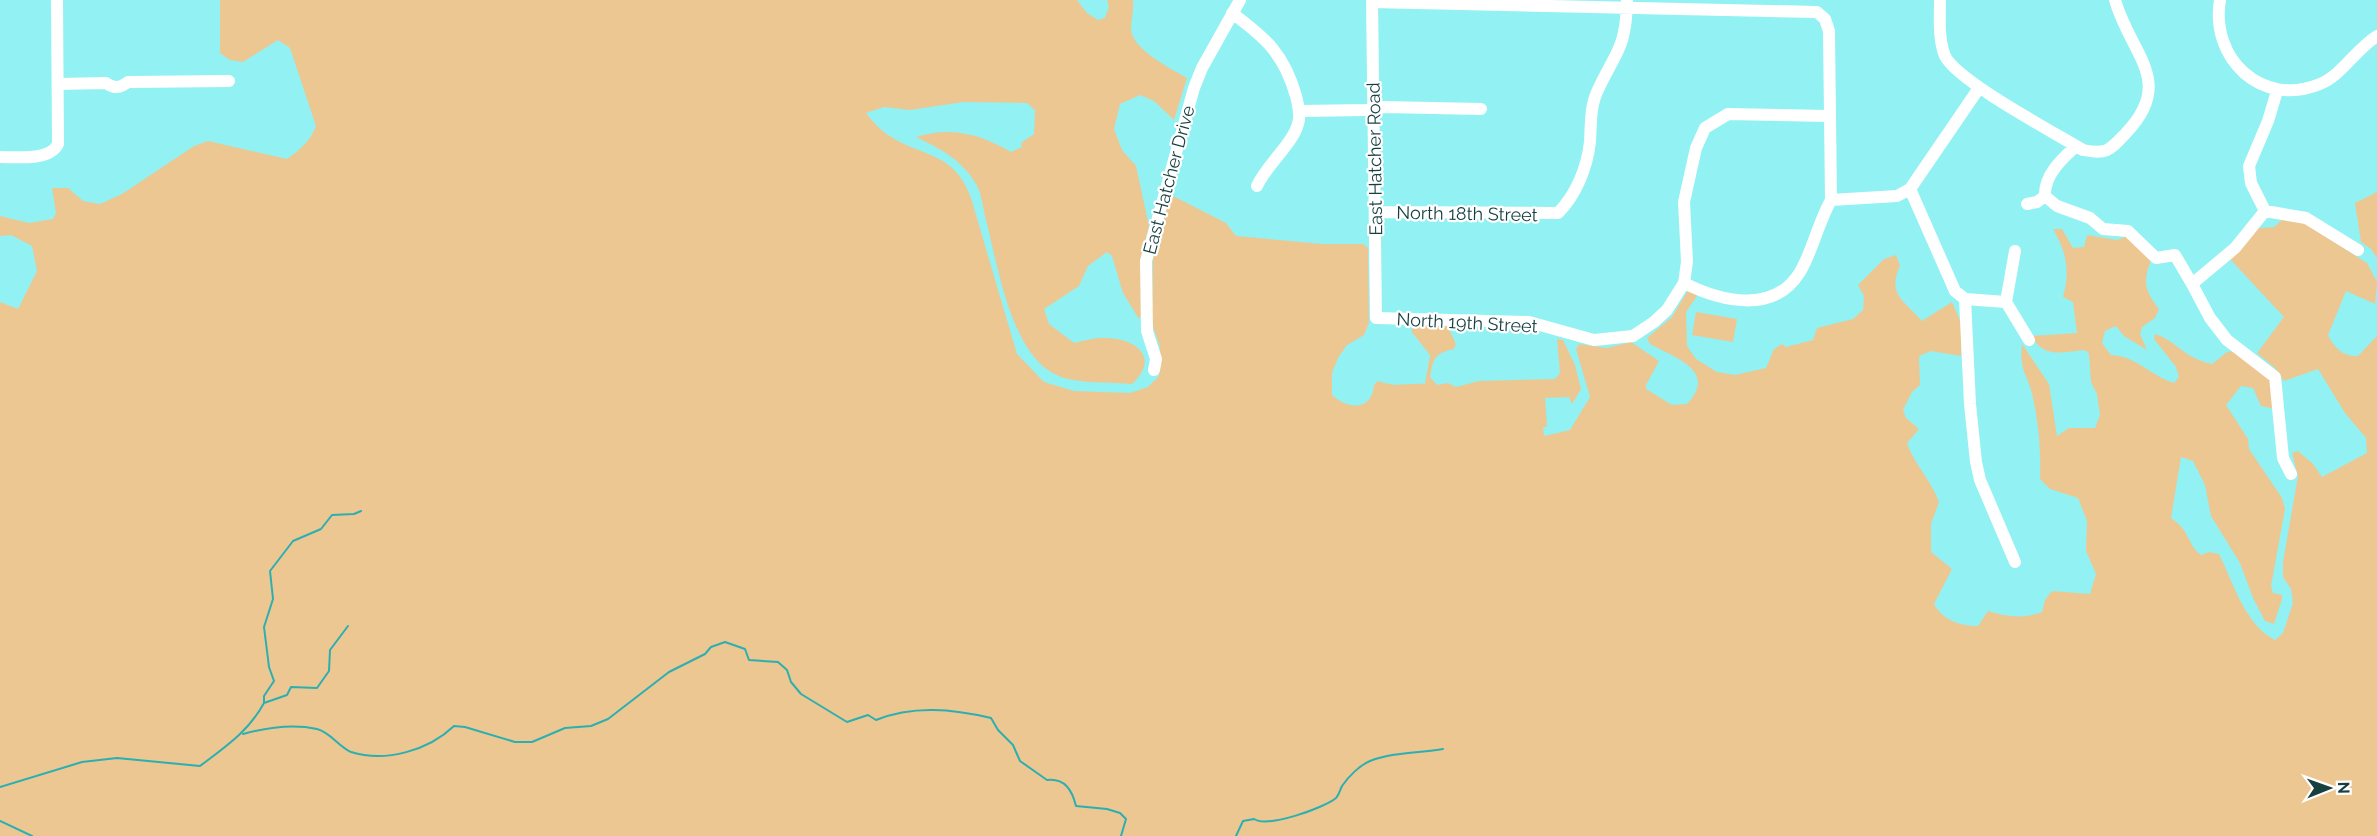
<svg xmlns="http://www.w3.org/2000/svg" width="2377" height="836" viewBox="0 0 2377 836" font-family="Raleway,sans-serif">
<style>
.grass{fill:#edc792}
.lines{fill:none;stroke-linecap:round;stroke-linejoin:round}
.stream{stroke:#2cafb1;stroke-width:2}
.minor{stroke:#fff;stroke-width:12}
.labels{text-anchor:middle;stroke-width:4.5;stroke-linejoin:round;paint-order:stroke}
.street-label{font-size:18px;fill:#163f3f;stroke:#fff}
</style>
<rect width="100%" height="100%" fill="#92f1f2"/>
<path class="grass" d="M220 0H1077L1087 13 1098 20 1105 18 1109 6 1107 0H1133C1134 10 1131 19 1131 29 1132 50 1172 69 1187 78L1174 120 1154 101 1140 95 1120 104 1114 129 1122 150 1136 166 1149 226 1140 263 1143 311 1139 319 1123 293 1112 256 1107 252 1088 266 1079 286 1044 309 1049 324 1074 343C1084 341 1096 337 1107 338 1137 339 1160 358 1132 384 1113 382 1077 384 1059 376 1011 357 998 266 986 220 983 209 982 194 976 184 962 160 941 149 916 137 951 126 980 134 1011 152L1022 147 1021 143 1034 134 1035 110 1027 103 963 102 910 110 884 107 866 113C869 118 874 122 878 127 913 159 953 146 971 198L1017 354 1044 382 1074 391 1130 393 1148 387 1159 376 1160 347 1152 324 1153 242 1171 195 1226 223 1236 236 1323 244H1363L1368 248 1369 323 1364 335 1347 345 1338 358 1332 373V395C1348 410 1372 411 1374 385L1378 381C1397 388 1406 383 1425 384L1430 355 1411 331 1414 326 1447 325 1456 344 1454 349C1435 353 1433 358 1430 377L1437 385 1448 383 1456 387 1479 381 1555 379 1560 373 1557 339 1563 340 1575 365 1581 389 1572 404 1569 397 1545 398 1547 427H1543L1544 436 1570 430 1590 397 1576 349 1579 344 1607 348 1631 342 1659 361 1646 385V389L1672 405 1687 404C1718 371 1676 358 1650 344L1647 338 1672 317 1687 292H1693L1697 296 1686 312 1687 346 1696 359 1717 372 1735 375 1766 368 1774 349 1782 344 1786 347 1813 340 1817 328 1853 319 1863 310 1864 296 1858 285 1884 259 1896 255 1900 266C1887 295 1904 300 1922 321L1952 302 1962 325 1961 356 1931 351 1919 356 1920 385 1912 392 1903 410 1906 418 1919 429 1907 443C1914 464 1931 480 1939 502L1931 524V552L1952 569 1934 604C1943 620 1959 626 1978 626L1988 611C2008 617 2022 619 2042 612L2045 600 2052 591 2090 594 2096 574 2086 551 2087 521 2078 498 2050 489 2040 479C2041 451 2039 426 2033 398 2028 373 2019 373 2022 344L2049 384 2057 436 2069 428H2095L2100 415 2097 394 2091 382 2089 354 2085 350C2063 352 2043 359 2032 336L2077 333 2073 302 2063 297C2070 272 2067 253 2053 229H2062L2073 248 2084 247 2087 235 2117 240 2128 236 2151 260C2143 282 2144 290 2159 309L2155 318 2142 327 2140 334 2147 350 2124 336 2116 326 2105 331 2102 343 2111 355C2136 356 2151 376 2174 383L2179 377 2176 367 2154 339 2155 334C2177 341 2183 358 2212 364L2227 352 2235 351 2269 374 2275 409 2261 406 2253 388 2241 386 2226 405 2248 439 2249 449 2282 498 2285 509 2271 586 2273 593 2282 595V599L2274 624 2265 621 2253 598 2240 563 2211 516 2205 485 2193 461 2181 457 2171 518C2191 531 2187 545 2201 555L2209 552 2219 554C2233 582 2245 625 2275 640L2283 633 2293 603 2291 589 2283 577V562L2298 476 2292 453 2298 451 2313 464 2322 477 2367 453 2366 438 2345 413 2318 369 2284 381 2275 368 2257 353 2284 317 2230 259 2259 228 2274 227 2282 220 2304 223 2367 263 2377 282 2375 304 2346 291 2328 335C2334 348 2344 357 2358 356L2377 336V836H0V302L18 309 37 271 32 246 11 235 0 236V216L29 223 53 219 56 213 52 188H68L83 201 100 204 122 194 194 146 208 141 287 159C300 150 311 140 316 126L290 48 278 40 243 62 230 60 220 53Z
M2377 192V258L2371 249 2361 242 2355 203Z
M1696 312 1737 319 1733 342 1692 335Z"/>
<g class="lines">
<path class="stream" d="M264 703V696L274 681 269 667 264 627 273 599 270 571 293 541 321 529 332 515 354 514 361 511
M243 734C265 728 294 724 317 729 330 732 339 747 351 752 386 763 429 750 454 726L465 727 515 742H532L565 728 591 726 608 719 669 672 705 654 711 647 725 642 745 649 749 660 778 662 787 670 791 682 801 694 847 722 868 715 876 720C913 705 953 709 991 718L998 730 1013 745 1020 761 1047 780C1065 778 1072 790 1076 806L1107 809 1120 813 1126 819 1121 836
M0 787 82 762 117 758 200 766C225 747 249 731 264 703L287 695 291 687 317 688 329 671 330 650 348 626
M0 821 32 836
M1236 836 1243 821 1254 819C1268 828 1324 808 1336 798 1339 795 1340 790 1342 786 1348 777 1360 765 1370 761 1393 752 1419 753 1443 749"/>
<path class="minor" d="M1372 0 1376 318 1529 322 1594 340 1633 336 1654 322 1667 310 1684 283 1687 262 1684 202 1696 148 1705 128 1728 114 1829 116
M1940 0C1940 17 1938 39 1945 56 1957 81 2055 133 2083 150 2107 155 2110 150 2126 133 2176 81 2130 54 2115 0
M2220 0C2210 59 2262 108 2320 84 2342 75 2356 49 2377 36
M1372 2 1817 12 1825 19 1829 31 1831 200
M1232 13C1266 38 1284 54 1296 96 1298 105 1301 115 1298 124 1292 145 1267 164 1257 186
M58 84 106 83C114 89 120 88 128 82L229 81
M2277 91 2268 121 2249 166 2251 183 2265 211 2235 248 2192 284 2210 318 2227 340 2275 377 2283 458 2291 474
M1299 111 1366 110 1384 107 1481 109
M2076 146C2062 159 2044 175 2045 196L2057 206 2090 218 2103 229 2128 231 2156 258 2175 255 2192 284
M0 157C17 157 50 161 58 144L57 0
M1910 189 1955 291 1965 299 1970 404 1976 462 1980 480 2015 562
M1831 200 1897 196 1910 189 1979 88
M2027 204 2037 202 2045 196
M2265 211 2306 218 2358 250
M1375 212 1558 213C1576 195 1587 168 1590 142 1591 126 1590 107 1597 92 1615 52 1626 50 1627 1
M2015 251 2006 302 2029 340
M1684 283C1720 301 1774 315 1800 272 1813 250 1818 223 1831 200
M1965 299 2006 302
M1154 370 1156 359 1147 331 1146 261 1194 88 1202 68 1240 0"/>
</g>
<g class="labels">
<g class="street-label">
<text transform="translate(1375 159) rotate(-91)" y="6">East Hatcher Road</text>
<text transform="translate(1169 180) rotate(-75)" y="6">East Hatcher Drive</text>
<text transform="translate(1467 214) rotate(1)" y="6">North 18th Street</text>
<text transform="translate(1467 323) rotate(3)" y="6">North 19th Street</text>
</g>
</g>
<g transform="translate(2329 788) rotate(89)" stroke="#ffffff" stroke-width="4.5" paint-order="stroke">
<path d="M0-4.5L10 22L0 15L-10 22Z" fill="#163f3f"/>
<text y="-9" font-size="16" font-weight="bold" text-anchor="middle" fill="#163f3f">N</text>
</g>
</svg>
